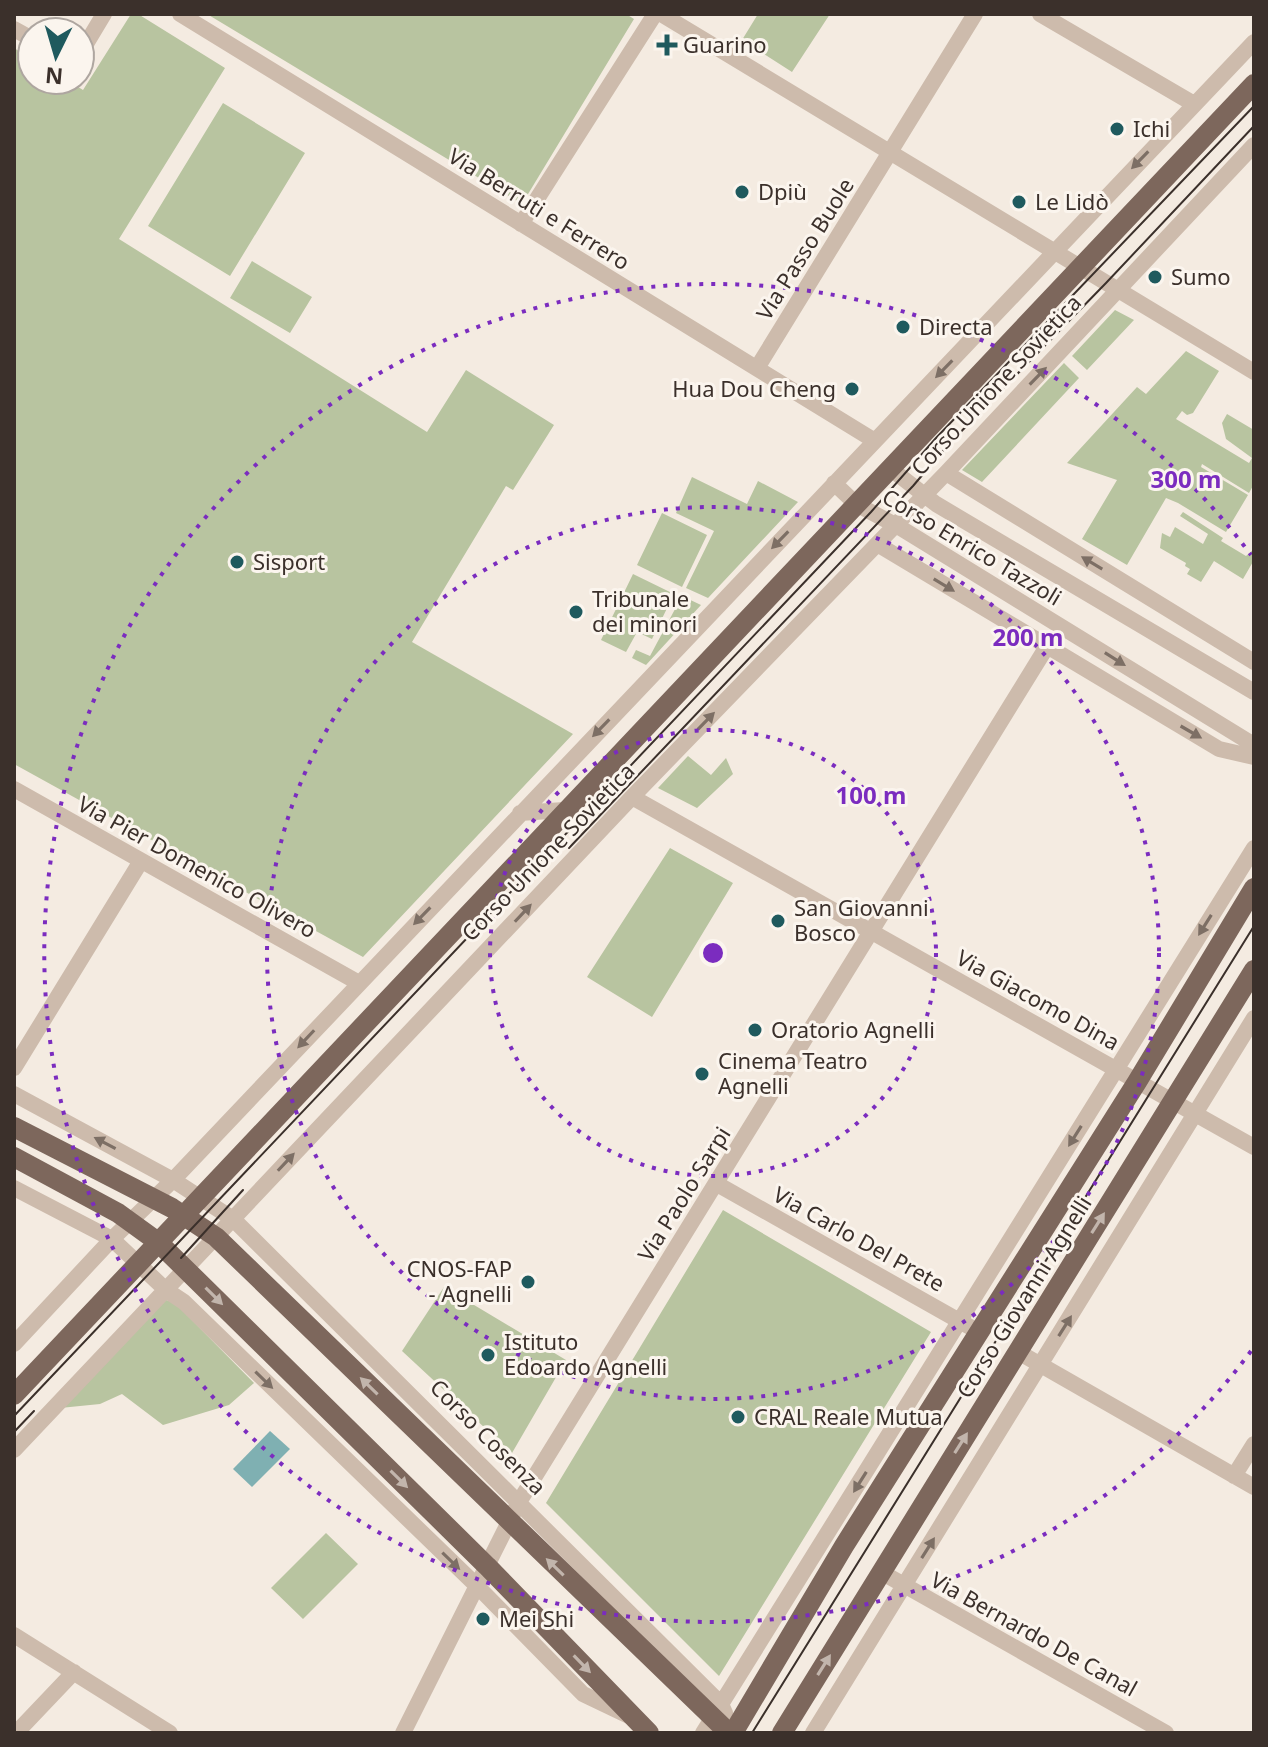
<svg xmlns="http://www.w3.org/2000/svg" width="1268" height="1747" viewBox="0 0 1268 1747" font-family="'Noto Sans',sans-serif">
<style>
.green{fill:#b8c4a0}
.water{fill:#7fb0b2}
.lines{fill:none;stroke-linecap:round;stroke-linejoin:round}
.minor{stroke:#cdbbac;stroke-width:16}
.major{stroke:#7d675c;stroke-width:20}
.tram{stroke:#3b302b;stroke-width:2}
.oneway{fill:#7d6f65}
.oneway2{fill:#c2b5ac}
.ring{fill:none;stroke:#7b2cbf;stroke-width:4;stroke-dasharray:4 8}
.poi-dot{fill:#1f5a5e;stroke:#fbf5ee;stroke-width:3}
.labels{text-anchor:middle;stroke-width:6;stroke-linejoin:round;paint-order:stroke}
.poi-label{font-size:22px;fill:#3b302b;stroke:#fbf5ee;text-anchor:start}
.street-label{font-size:22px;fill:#3b302b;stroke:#fbf5ee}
.centre{fill:#7b2cbf;stroke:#fbf5ee;stroke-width:4}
.ring-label{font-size:24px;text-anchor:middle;font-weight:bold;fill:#7b2cbf;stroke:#fbf5ee;stroke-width:6;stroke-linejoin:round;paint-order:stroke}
</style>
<rect width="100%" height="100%" fill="#f4ebe1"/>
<path class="green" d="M131 14H138L225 68 119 239 427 432 466 370 554 425 513 490 506 486 412 642 573 734 363 957 14 764V48L32 59V80H67L83 90Z
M207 14H626L634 19 522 204Z
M758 14H830L792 72 742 40Z
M223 103 305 153 230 276 148 226Z
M252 261 312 297 290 333 230 298Z
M1115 310 1134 320 1087 370 1072 356Z
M1186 351 1219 371 1193 413 1187 415 1182 411 1176 419 1249 463 1252 458 1226 439 1222 423 1227 414 1254 430V484L1249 493 1202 464 1201 467 1248 495 1226 532 1178 503 1166 498 1127 565 1082 539 1117 480 1067 463 1137 387 1146 394Z
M1064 363 1079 378 982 482 962 470Z
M692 477 747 504 758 481 798 502 708 598 686 588 714 531 676 513Z
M1183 512 1223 538 1221 541 1246 556 1254 549V560L1243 579 1214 561 1201 582 1187 574 1190 569 1185 566 1186 563 1160 548 1162 533 1170 537 1175 527 1203 544 1208 534 1180 516Z
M662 513 707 535 682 587 637 565Z
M633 574 674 594 652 639 637 632 626 652 601 640Z
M682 596 701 605 646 665 632 658 636 650 650 656Z
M688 756 711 775 726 758 733 774 697 808 658 788Z
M670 848 733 883 652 1017 587 977Z
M723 1210 931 1332 719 1676 546 1503Z
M444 1287 566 1360 512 1453 402 1351Z
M166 1300 174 1302 254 1383 229 1405 163 1425 122 1394 100 1404 60 1408Z
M326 1533 358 1564 303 1619 271 1588Z"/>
<path class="water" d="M270 1431 290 1449 252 1487 233 1469Z"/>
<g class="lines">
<path class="minor" d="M180 14 875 441
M661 14 1254 372
M1040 14 1194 104
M14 29 32 39
M80 54 104 14
M521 224 655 14
M757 368 975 14
M891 469 936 504 1254 692
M946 473 1254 662
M834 483 856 504 899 527 1254 745
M877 544 1219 749 1254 757
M14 789 359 983
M632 797 1254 1147
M520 813 564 810
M14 1068 141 861
M14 1094 173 1180 233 1219 721 1704 725 1713
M717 1184 970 1327
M14 1188 112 1239 166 1290 184 1302 477 1586 583 1694 629 1716
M14 1344 112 1239 173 1180 1254 42
M1018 1352 1254 1487
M14 1450 632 797 946 473 1254 145
M1234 1476 1254 1444
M881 1572 1166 1733
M14 1635 170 1733
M16 1733 74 1672
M403 1733 519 1502 1046 648
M703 1733 1254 848
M813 1733 1254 1018"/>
<path class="major" d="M14 1127 172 1208 216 1237 729 1733
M14 1157 118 1213 158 1242 487 1566 649 1733
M14 1395 1254 84
M733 1733 844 1546 1137 1082 1254 888
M782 1733 1254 970"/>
<path class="tram" d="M569 848 913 486 946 447 1106 283 1254 126
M181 1258 243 1190
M14 1416 871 512 936 438 1254 106
M14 1432 34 1411
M752 1733 1254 926"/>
</g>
<defs><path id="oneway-solid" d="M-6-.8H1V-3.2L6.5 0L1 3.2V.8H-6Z" transform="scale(2)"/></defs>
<g class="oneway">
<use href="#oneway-solid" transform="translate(1140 160) rotate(134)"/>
<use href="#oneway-solid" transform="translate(944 369) rotate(134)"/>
<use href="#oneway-solid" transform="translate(1038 376) rotate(-46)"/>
<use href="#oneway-solid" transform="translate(780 540) rotate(134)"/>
<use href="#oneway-solid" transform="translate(1092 563) rotate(-149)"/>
<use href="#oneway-solid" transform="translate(944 585) rotate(31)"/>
<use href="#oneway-solid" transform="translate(1115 659) rotate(32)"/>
<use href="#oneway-solid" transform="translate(706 721) rotate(-46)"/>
<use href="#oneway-solid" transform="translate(601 728) rotate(134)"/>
<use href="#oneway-solid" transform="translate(1191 732) rotate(30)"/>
<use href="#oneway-solid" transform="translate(523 913) rotate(-47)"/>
<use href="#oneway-solid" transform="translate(422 916) rotate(134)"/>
<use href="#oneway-solid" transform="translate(1205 925) rotate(122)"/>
<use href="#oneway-solid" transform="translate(306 1039) rotate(133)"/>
<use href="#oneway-solid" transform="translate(1075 1136) rotate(122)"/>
<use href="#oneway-solid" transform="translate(105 1143) rotate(-152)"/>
<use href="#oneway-solid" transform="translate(286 1162) rotate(-47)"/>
<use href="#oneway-solid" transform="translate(1065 1326) rotate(-58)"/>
<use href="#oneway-solid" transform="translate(264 1380) rotate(44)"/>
<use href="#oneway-solid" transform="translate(860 1482) rotate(122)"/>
<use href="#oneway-solid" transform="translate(928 1548) rotate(-58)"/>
<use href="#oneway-solid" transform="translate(451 1561) rotate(44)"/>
</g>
<g class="oneway2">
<use href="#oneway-solid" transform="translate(1098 1223) rotate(-58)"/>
<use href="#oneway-solid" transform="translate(214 1296) rotate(45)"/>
<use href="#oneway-solid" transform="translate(369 1386) rotate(-136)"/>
<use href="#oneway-solid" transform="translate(961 1443) rotate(-58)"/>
<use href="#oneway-solid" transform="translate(399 1479) rotate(45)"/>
<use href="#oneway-solid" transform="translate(555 1567) rotate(-136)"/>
<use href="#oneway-solid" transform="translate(582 1664) rotate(46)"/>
<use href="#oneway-solid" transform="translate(824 1665) rotate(-58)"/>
</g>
<g class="ring">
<circle cx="713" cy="953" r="223"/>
<circle cx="713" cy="953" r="446"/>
<path d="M1251 1351A669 669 0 1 1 1251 555"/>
</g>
<g class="poi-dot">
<path d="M663 33h8v8h8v8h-8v8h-8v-8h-8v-8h8z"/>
<circle cx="1117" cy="129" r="8"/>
<circle cx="742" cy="192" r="8"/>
<circle cx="1019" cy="202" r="8"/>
<circle cx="1155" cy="277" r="8"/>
<circle cx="903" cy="327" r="8"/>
<circle cx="852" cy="389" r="8"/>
<circle cx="237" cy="562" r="8"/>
<circle cx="576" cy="612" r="8"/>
<circle cx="778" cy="921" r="8"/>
<circle cx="755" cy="1030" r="8"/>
<circle cx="702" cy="1074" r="8"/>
<circle cx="528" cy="1282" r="8"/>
<circle cx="488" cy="1355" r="8"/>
<circle cx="738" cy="1417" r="8"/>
<circle cx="483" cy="1619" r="8"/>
</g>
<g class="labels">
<g class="poi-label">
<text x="683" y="53">Guarino</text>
<text x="1133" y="137">Ichi</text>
<text x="758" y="200">Dpiù</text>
<text x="1035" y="210">Le Lidò</text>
<text x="1171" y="285">Sumo</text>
<text x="919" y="335">Directa</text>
<text x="836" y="397" text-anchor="end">Hua Dou Cheng</text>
<text x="253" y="570">Sisport</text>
<text x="592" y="607">Tribunale<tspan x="592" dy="25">dei minori</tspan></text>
<text x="794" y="916">San Giovanni<tspan x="794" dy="25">Bosco</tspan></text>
<text x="771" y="1038">Oratorio Agnelli</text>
<text x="718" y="1069">Cinema Teatro<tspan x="718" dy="25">Agnelli</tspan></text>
<text x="512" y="1277" text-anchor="end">CNOS-FAP<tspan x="512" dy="25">- Agnelli</tspan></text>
<text x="504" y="1350">Istituto<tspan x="504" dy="25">Edoardo Agnelli</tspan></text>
<text x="754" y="1425">CRAL Reale Mutua</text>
<text x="499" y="1627">Mei Shi</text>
</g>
<g class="street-label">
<text transform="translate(539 209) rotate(32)" y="8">Via Berruti e Ferrero</text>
<text transform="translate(805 249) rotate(-58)" y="8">Via Passo Buole</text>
<text transform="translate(996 385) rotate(-47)" y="8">Corso Unione Sovietica</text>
<text transform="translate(972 547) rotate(31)" y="8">Corso Enrico Tazzoli</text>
<text transform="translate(548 852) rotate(-46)" y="8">Corso Unione Sovietica</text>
<text transform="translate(197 867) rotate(29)" y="8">Via Pier Domenico Olivero</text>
<text transform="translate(1038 1000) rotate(29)" y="8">Via Giacomo Dina</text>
<text transform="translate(684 1194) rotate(-58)" y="8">Via Paolo Sarpi</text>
<text transform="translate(859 1239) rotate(29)" y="8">Via Carlo Del Prete</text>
<text transform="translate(1024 1297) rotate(-58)" y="8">Corso Giovanni Agnelli</text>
<text transform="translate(488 1437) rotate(45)" y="8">Corso Cosenza</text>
<text transform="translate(1034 1634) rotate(29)" y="8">Via Bernardo De Canal</text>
</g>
</g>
<circle cx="713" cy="953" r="12" class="centre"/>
<g class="ring-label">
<text x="1186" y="488">300 m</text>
<text x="1028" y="646">200 m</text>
<text x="871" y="804">100 m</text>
</g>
<rect width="1268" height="1747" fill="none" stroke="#3b302b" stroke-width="32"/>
<g transform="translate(56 56) rotate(185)"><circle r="38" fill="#fbf5ee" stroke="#aea6a0" stroke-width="2"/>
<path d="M0-6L14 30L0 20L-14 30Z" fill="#1f5a5e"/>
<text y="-12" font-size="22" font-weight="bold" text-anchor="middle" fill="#3b302b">N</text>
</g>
</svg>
